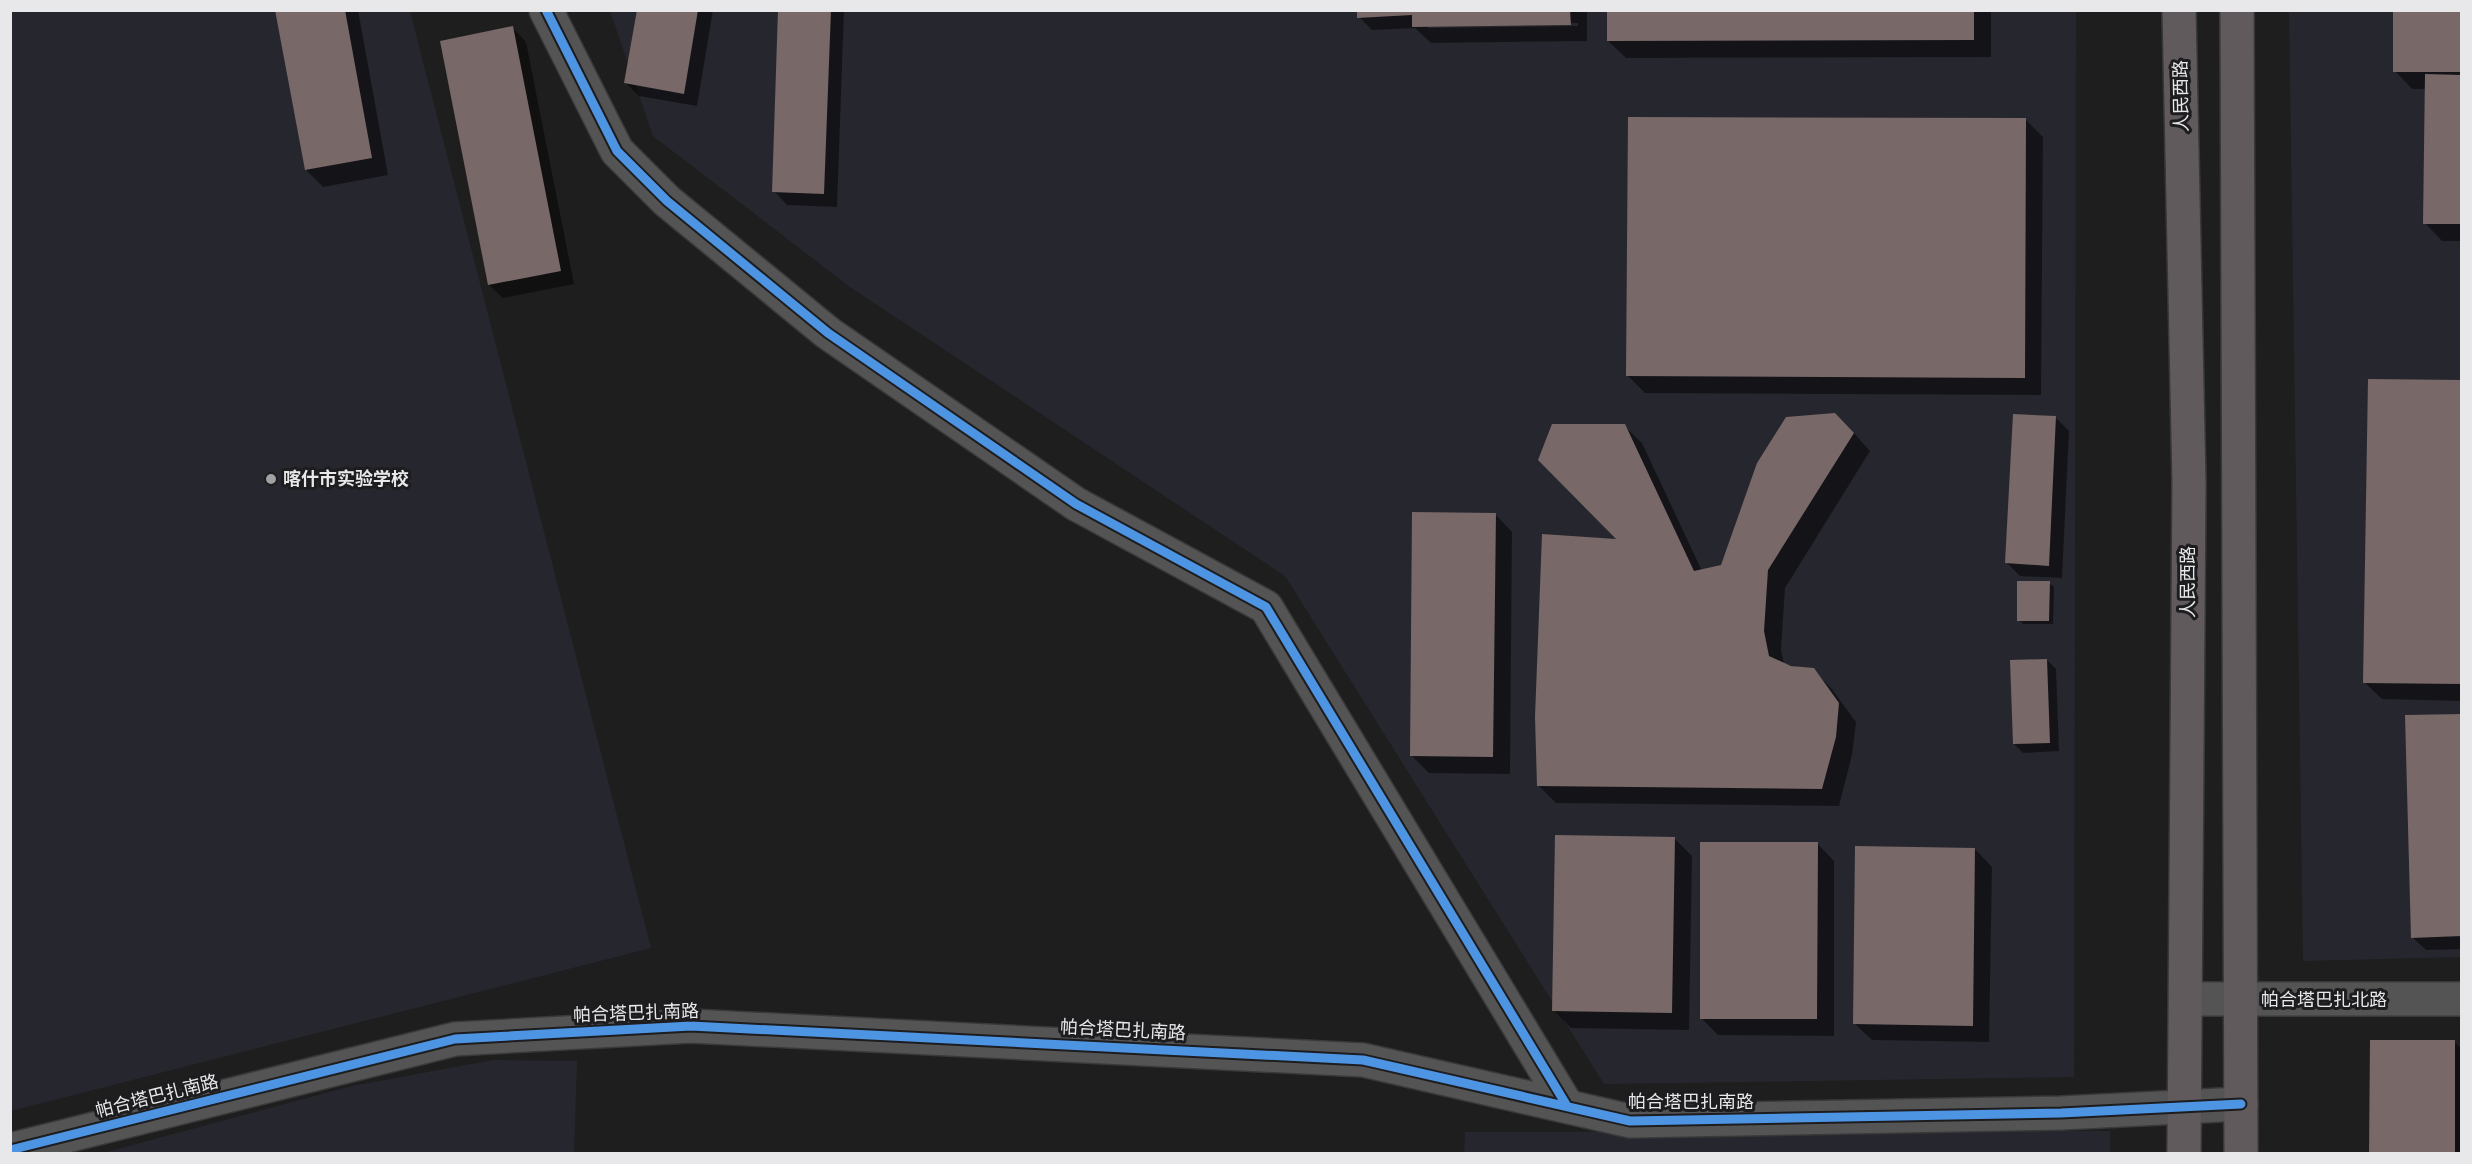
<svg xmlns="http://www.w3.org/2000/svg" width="2472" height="1164" viewBox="0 0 2472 1164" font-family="'DejaVu Sans','Noto Sans SC',sans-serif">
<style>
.built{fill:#26272e}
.shadow{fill:#0007;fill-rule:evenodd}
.building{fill:#786868}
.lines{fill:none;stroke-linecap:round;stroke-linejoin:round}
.minor-casing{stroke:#39393a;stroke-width:36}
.primary-casing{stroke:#39393a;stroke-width:36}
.minor{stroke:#545455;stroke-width:33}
.primary{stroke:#605a5c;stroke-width:33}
.cycleway-casing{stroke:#1d1d20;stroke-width:13}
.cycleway{stroke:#4d94e3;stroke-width:9}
.poi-dot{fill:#a1a1a3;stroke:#1d1d20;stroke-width:2}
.labels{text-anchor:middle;stroke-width:6;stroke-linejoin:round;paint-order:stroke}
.street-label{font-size:18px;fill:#e8e8ea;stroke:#1d1d20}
.poi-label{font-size:18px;font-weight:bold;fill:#e8e8ea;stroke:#1d1d20;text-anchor:start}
</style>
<rect width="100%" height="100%" fill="#1e1e1f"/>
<path class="built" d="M11 11H410L651 948 11 1111Z
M610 11H2076L2074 1077 1604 1084 1285 576 850 287 653 136Z
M2289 11H2461V957L2303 961Z
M493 1060 577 1061 574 1153H103L352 1086Z
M2110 1131V1154H1464L1465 1132Z"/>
<path class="shadow" d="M277 10H358L388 175 323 187 306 170Z
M638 10H713L697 106 639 96 626 83Z
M780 10H844L837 207 787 205 774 191Z
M1358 10H1587V41L1431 43 1415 28 1372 30 1359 17ZM1578 23V26L1428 28V25Z
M1608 10H1991V57L1626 58 1608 41Z
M2462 10V241H2442L2425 223 2426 89H2412L2395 71Z
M513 28 526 42 574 284 503 298 489 285Z
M2026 120 2043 137 2041 395 1645 393 1628 376Z
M2462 382V701L2382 699 2364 682Z
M2055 417 2069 431 2062 578 2020 576 2007 563Z
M1624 426 1642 443 1702 571 1722 567 1853 432 1870 451 1785 588 1781 650 1784 664 1813 670 1831 688 1856 722 1852 755 1839 806 1556 803 1539 786 1620 541Z
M1495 514 1512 532 1510 774 1429 773 1411 755Z
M2049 583 2054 587 2053 624H2023L2019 620Z
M2047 660 2056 669 2059 751 2023 753 2014 744Z
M2462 715V949L2426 950 2412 937Z
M1674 838 1692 856 1689 1030 1571 1028 1554 1010Z
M1817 843 1834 861V1036L1718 1035 1701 1018Z
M1975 849 1992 867 1989 1042 1872 1040 1854 1023Z
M2454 1042 2462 1049V1154H2371Z"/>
<path class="building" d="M275 10H345L372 158 305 170Z
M637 10H698L684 94 624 83Z
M778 10H831L824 194 772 192Z
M1357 10H1570L1571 25 1412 27V15L1357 18Z
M1607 10H1974V40L1607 41Z
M2393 10H2462V72H2393Z
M513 26 561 271 488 285 440 41Z
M2425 74 2462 75V224H2423Z
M1628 117 2026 118 2025 378 1626 376Z
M2368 379 2462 380V684L2363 683Z
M1835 413 1854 433 1768 570 1764 631 1769 656 1791 666 1814 668 1839 703 1836 737 1822 789 1537 786 1535 717 1542 534 1616 539 1538 460 1552 424H1625L1694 571 1721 565 1757 463 1786 417Z
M2013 414 2056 416 2049 566 2005 563Z
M1412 512 1496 513 1493 757 1410 756Z
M2017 581H2050L2049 621H2017Z
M2047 659 2050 743 2013 744 2010 660Z
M2462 714V936L2411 938 2405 715Z
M1555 835 1675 837 1672 1013 1552 1011Z
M1700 842H1818L1817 1019H1700Z
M1855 846 1975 848 1973 1026 1853 1024Z
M2370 1040H2455V1154H2369Z"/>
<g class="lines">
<g class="minor-casing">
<path id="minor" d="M546 10 617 151 667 201 828 333 1076 504 1266 607 1567 1106
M2186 999H2462
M10 1150 455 1039 691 1026 1363 1060 1630 1121 2061 1113 2241 1104"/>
</g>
<g class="primary-casing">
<path id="primary" d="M2179 10 2189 482 2184 1154
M2237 10 2241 1154"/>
</g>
<use href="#minor" class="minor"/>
<use href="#primary" class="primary"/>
<g class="cycleway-casing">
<path id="cycleway" d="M546 10 617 151 667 201 828 333 1076 504 1266 607 1567 1106
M10 1150 455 1039 691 1026 1363 1060 1630 1121 2061 1113 2241 1104"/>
</g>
<use href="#cycleway" class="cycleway"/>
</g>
<circle class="poi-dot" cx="271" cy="479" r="6"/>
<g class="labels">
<g class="street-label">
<text transform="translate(2181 96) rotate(-91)" y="6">人民西路</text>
<text transform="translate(2188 582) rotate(-90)" y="6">人民西路</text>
<text x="2324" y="1006">帕合塔巴扎北路</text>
<text transform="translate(636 1013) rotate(-2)" y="6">帕合塔巴扎南路</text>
<text transform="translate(1123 1030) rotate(3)" y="6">帕合塔巴扎南路</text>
<text transform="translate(157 1096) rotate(-14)" y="6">帕合塔巴扎南路</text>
<text x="1691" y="1108">帕合塔巴扎南路</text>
</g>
<g class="poi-label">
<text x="283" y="485">喀什市实验学校</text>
</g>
</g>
<rect width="2472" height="1164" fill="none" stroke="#e8e8ea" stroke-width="24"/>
</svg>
